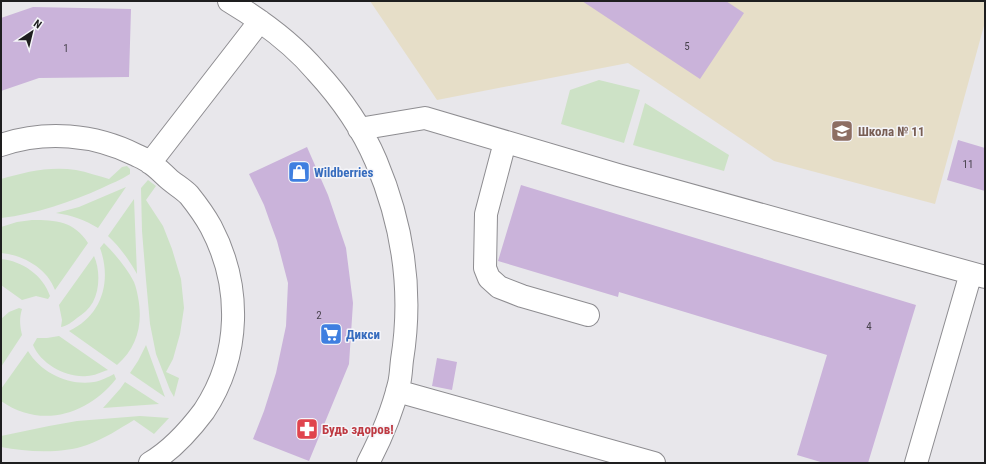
<svg xmlns="http://www.w3.org/2000/svg" width="986" height="464" viewBox="0 0 986 464" font-family="'Roboto Condensed',sans-serif">
<style>
.commercial{fill:#e6dec8}
.green{fill:#cde2c6}
.building{fill:#cab3da}
.lines{fill:none;stroke-linecap:round;stroke-linejoin:round}
.minor-casing{stroke:#8e8d91;stroke-width:24}
.minor{stroke:#fff;stroke-width:22}
.labels{text-anchor:middle;stroke-width:3;stroke-linejoin:round;paint-order:stroke}
.number-label{font-size:11px;fill:#49434e}
.education-label{font-size:13px;font-weight:bold;fill:#785e54;stroke:#f5f5f9;text-anchor:start}
.shop-label{font-size:13px;font-weight:bold;fill:#366cbe;stroke:#f5f5f9;text-anchor:start}
.health-label{font-size:13px;font-weight:bold;fill:#be3a42;stroke:#f5f5f9;text-anchor:start}
</style>
<rect width="100%" height="100%" fill="#e8e7eb"/>
<path class="commercial" d="M370 1H985V22L935 204 774 161 628 63 437 100Z"/>
<path class="green" d="M599 80 640 90 624 143 561 124 570 90Z
M645 103 729 155 724 171 633 145Z
M127 166 130 169V174C121 180 112 183 102 188 71 202 36 214 1 218V179C25 172 50 166 76 170 87 172 98 176 109 179L122 167Z
M148 180 156 186 146 200 163 226 172 249 181 279 184 308 180 334 173 359 166 372 179 378 174 397 170 390 156 354 150 324 146 280 142 231 141 188Z
M126 187 98 228C85 220 71 215 56 213L79 207Z
M134 199 137 274C129 260 120 247 108 236Z
M32 220C56 220 74 221 88 243L55 290C47 268 23 255 1 253V227L17 222Z
M104 243C115 254 127 268 134 282 136 287 137 292 138 297 143 323 138 347 117 365L69 331C102 316 112 281 100 248Z
M94 256C100 269 100 289 93 302 89 309 83 314 77 318 72 322 67 326 61 327L62 320 59 305Z
M1 259C22 261 43 275 50 296L48 299 36 296 22 300 1 285Z
M19 308 22 309C19 319 20 326 22 335L1 367V319L9 312Z
M59 336 108 370C101 372 94 376 87 376 66 378 41 364 33 345L37 338H47Z
M146 345 165 397 130 373 138 361Z
M28 351C41 373 69 386 94 382 101 381 108 377 114 374L116 379C87 415 41 429 1 401V389Z
M125 382 159 404 103 408 120 389Z
M140 416 169 418 154 434 134 420C119 429 104 439 87 445 62 454 27 452 1 447V436L49 426 77 421Z"/>
<path class="building" d="M582 1H726L744 13 700 79Z
M33 7 131 9 129 77 39 78 1 91V18Z
M958 140 985 148V191L947 180Z
M307 147 328 195 346 248 353 303 349 364 309 461 253 439 264 411 276 373 286 326 288 283 277 241 270 222 264 205 249 174Z
M521 185 916 305 868 463H824L797 455 827 355 619 292 618 297 498 261Z
M437 358 457 362 452 390 432 386Z"/>
<g class="lines">
<g class="minor-casing">
<path id="minor" d="M229 1C259 19 293 44 316 71 340 97 362 128 376 161 403 225 413 292 402 360 401 368 401 376 399 384 393 409 380 440 368 463
M359 129 425 118 618 175 985 277
M505 142 486 214 485 268 489 278 499 287 522 296 588 315
M1 145C45 130 94 134 136 155 140 157 145 159 149 162 157 167 163 174 170 180 176 185 183 189 189 195 197 205 205 216 211 227 242 286 241 355 204 411 189 431 172 450 150 463
M150 163 260 21
M397 391 654 463
M916 463 971 273"/>
</g>
<use href="#minor" class="minor"/>
</g>
<defs>
<g id="school-square" transform="scale(1.15)"><rect x="-9" y="-9" width="18" height="18" rx="4" fill="#8d6e63" stroke="#f5f5f9"/><path d="M0-5L7-2L0 1L-7-2ZM-4 1L0 2.5L4 1V4Q0 6-4 4Z" fill="#fff"/></g>
<g id="shop-square" transform="scale(1.15)"><rect x="-9" y="-9" width="18" height="18" rx="4" fill="#3f7fe0" stroke="#f5f5f9"/><path d="M-5-2.5h2.3a2.7 3.5 0 0 1 5.4 0H5L5.5 6h-11ZM-1.5-2.5h3a1.5 2.3 0 0 0-3 0Z" fill="#fff"/></g>
<g id="supermarket-square" transform="scale(1.15)"><rect x="-9" y="-9" width="18" height="18" rx="4" fill="#3f7fe0" stroke="#f5f5f9"/><path d="M-6-5.5h2.5l.6 2H6L4.5 2H-2.5L-4.4-4H-6ZM-1.5 3.2a1.3 1.3 0 1 0 .1 0ZM3 3.2a1.3 1.3 0 1 0 .1 0Z" fill="#fff"/></g>
<g id="pharmacy-square" transform="scale(1.15)"><rect x="-9" y="-9" width="18" height="18" rx="4" fill="#e0444e" stroke="#f5f5f9"/><path d="M-2-6h4v4h4v4h-4v4h-4v-4h-4v-4h4Z" fill="#fff"/></g>
</defs>
<g fill-rule="evenodd">
<use href="#school-square" x="842" y="131"/>
<use href="#shop-square" x="299" y="172"/>
<use href="#supermarket-square" x="331" y="334"/>
<use href="#pharmacy-square" x="307" y="429"/>
</g>
<g class="labels">
<g class="number-label">
<text x="687" y="50">5</text>
<text x="66" y="52">1</text>
<text x="968" y="168">11</text>
<text x="319" y="319">2</text>
<text x="869" y="330">4</text>
</g>
<g class="education-label">
<text x="858" y="136">Школа № 11</text>
</g>
<g class="shop-label">
<text x="314" y="177">Wildberries</text>
<text x="346" y="339">Дикси</text>
</g>
<g class="health-label">
<text x="322" y="434">Будь здоров!</text>
</g>
</g>
<rect width="986" height="464" fill="none" stroke="#1e1e1f" stroke-width="4"/>
<g transform="translate(32 32) rotate(35)" stroke="#f5f5f9" stroke-width="3" paint-order="stroke">
<path d="M0-3L7 15L0 10L-7 15Z" fill="#1e1e1f"/>
<text y="-6" font-size="11" font-weight="bold" text-anchor="middle" fill="#1e1e1f">N</text>
</g>
</svg>
